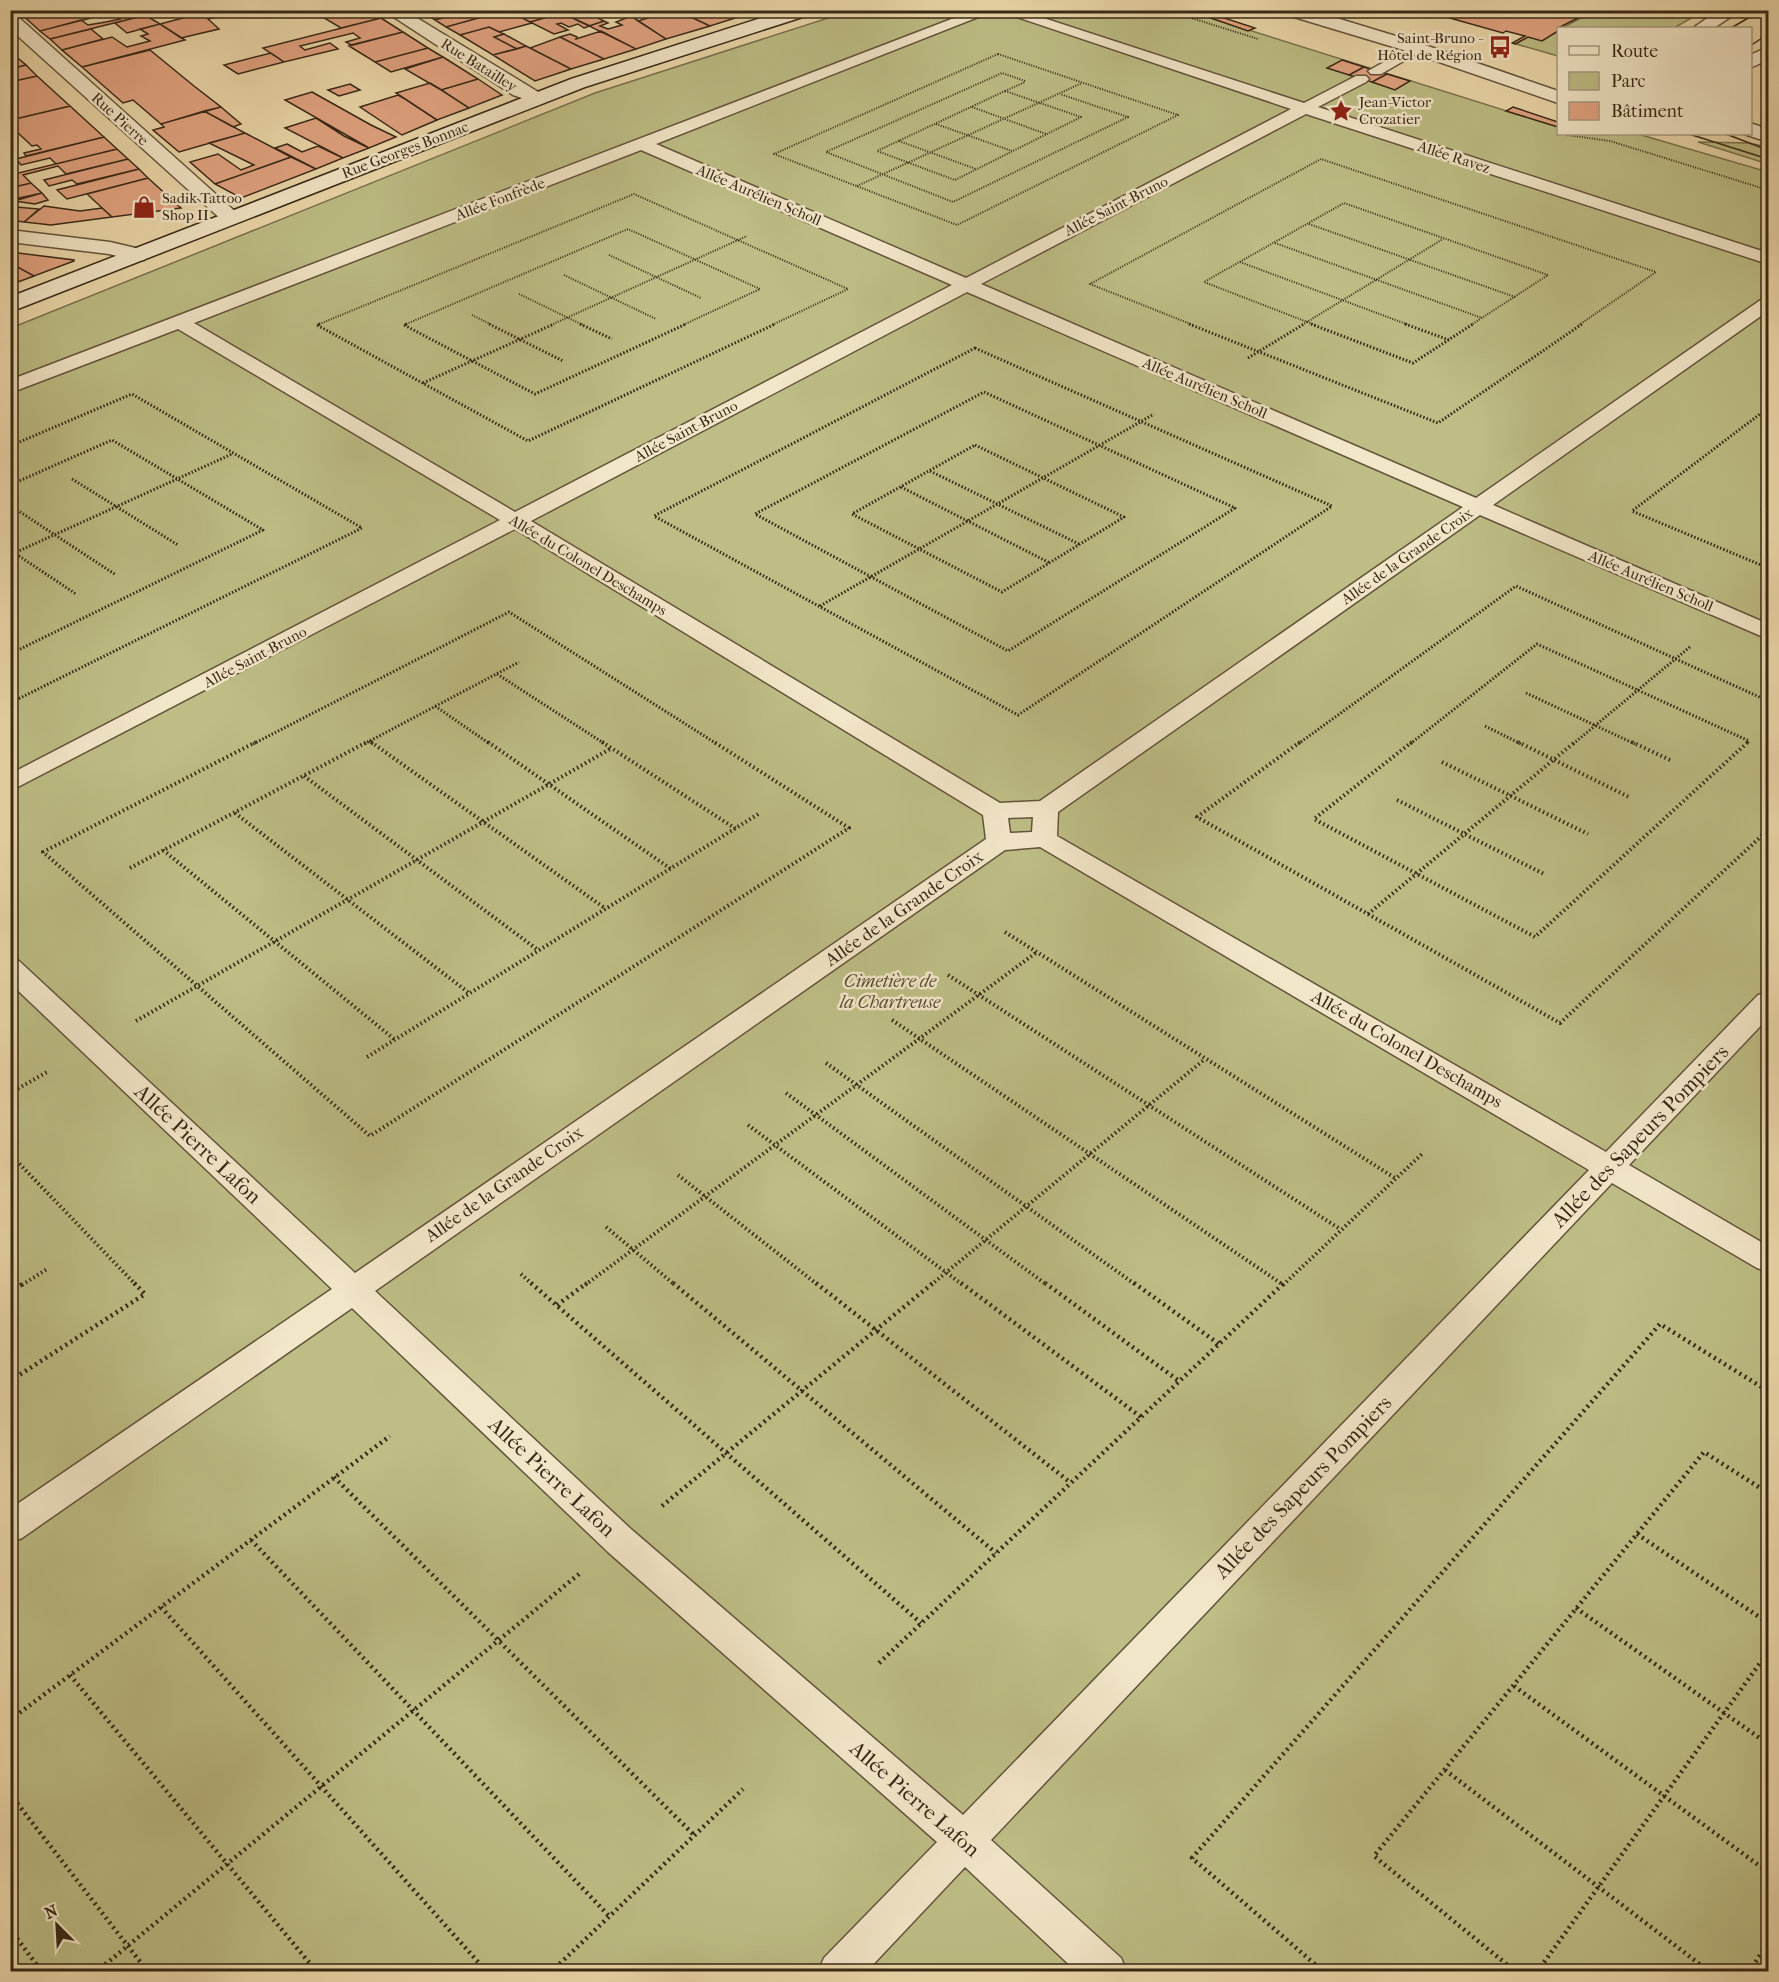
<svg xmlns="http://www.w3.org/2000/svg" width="1779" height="1982" viewBox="0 0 1779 1982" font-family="'IM FELL French Canon',serif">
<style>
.green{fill:#bdbd85;stroke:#7a724e;stroke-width:1.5}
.building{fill:#e2a482;stroke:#372817;stroke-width:1.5}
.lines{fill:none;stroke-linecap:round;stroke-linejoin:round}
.service-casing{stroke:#64543c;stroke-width:3}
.minor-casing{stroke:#64543c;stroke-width:3}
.tertiary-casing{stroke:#64543c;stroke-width:3}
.secondary-casing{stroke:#372817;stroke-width:3}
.path-far3{stroke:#372817;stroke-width:2;stroke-dasharray:1 1.5;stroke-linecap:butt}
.path-far2{stroke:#372817;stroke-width:3;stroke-dasharray:1.5 2;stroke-linecap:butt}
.path-far1{stroke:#372817;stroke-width:4;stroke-dasharray:1.5 3;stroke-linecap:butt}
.path{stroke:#372817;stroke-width:4.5;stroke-dasharray:2 4;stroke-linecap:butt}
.service{fill:#f2e6c8;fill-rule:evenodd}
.minor{fill:#f2e6c8;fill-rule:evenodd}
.tertiary{fill:#f2e6c8;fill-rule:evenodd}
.secondary{fill:#f2e6c8;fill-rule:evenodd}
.tram{stroke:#372817;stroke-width:1.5}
.labels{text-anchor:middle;stroke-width:5;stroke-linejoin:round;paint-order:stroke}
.far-poi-label{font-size:15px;fill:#372817;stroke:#f2e6c8;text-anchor:start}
.far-street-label{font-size:15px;fill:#372817;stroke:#f2e6c8}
.street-label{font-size:18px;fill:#372817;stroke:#f2e6c8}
.park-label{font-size:18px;font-style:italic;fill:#584d32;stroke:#f2e6c8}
.near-street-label{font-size:21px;fill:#372817;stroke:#f2e6c8}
</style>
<rect width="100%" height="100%" fill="#ebd8aa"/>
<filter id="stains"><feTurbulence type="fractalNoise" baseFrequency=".00333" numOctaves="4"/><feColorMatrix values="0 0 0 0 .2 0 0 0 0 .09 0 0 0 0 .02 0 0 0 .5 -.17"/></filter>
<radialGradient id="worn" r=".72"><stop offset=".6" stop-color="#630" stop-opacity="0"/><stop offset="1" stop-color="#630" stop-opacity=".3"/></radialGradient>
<path class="green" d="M1690 10 1700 13 1674 28H1562L1594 11Z
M850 11H1188L1558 127V134H1638L1768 172V1971L11 1972V328L595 93Z
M1558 30V56L1516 44 1528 37Z
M1698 142 1749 143 1768 147V164Z"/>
<path class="building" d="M25 10H62L68 16 87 12 95 17 40 31 19 12Z
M121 10H141L146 15 50 39 40 31 81 20 88 25 106 22 120 19 112 13Z
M213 10H244L208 19 219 29 181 38 160 24Z
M320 10H369L381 18 341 28 314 12Z
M420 10H472L435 20Z
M472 10H507L446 27 435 20Z
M507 10 532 23 499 32 489 27 460 35 446 27Z
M508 10H582L604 21 589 26 562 13 530 22Z
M654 10 661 15 678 11 710 26 666 39 638 21 648 18 640 12Z
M676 10H746L751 13 710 26Z
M929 10H962L946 17Z
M1188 10H1200L1255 28 1248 31Z
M1594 10 1558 28V31L1542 41 1528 37 1515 44 1512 43 1525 36 1506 31 1503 33 1432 13Z
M562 13 590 26 584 28 578 24 569 27 561 23 557 24 568 30 554 34 530 22Z
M145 15 160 24 127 33 115 23Z
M631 16 666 39 636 49 589 26 604 21 608 23 600 26 608 29 622 25 616 22Z
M381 18 403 32 351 45 346 42 360 38 353 33 300 46 305 50 330 43 338 49 284 62 263 48Z
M160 24 185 40 82 67 62 50 112 37 127 47 150 41 141 36 148 34 140 29Z
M489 27 504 34 494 37 517 49 493 55 460 35Z
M91 29 103 39 62 50 50 39Z
M601 31 636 49 604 59 560 37 570 34 577 37 576 39Z
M403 32 428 48 375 62 349 46Z
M504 34 526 46 517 49 494 37Z
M560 37 604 59 571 69 530 48Z
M526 46 530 48 571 69 535 81 493 55Z
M428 48 443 57 391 72 375 62Z
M150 50 194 86 221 107 161 124 133 100 123 103 82 67Z
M271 53 284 62 238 74 224 65Z
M10 55H14L26 65 10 69Z
M443 57 478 79 441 90 405 69Z
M1342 60 1364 67 1349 75 1327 68Z
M26 65 37 76 10 82V69Z
M1364 67 1376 71 1387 74 1372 82 1349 75Z
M1387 74 1410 81 1395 90 1372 82Z
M37 76 70 106 11 120 10 82Z
M478 79 502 95 469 108 441 90Z
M430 83 440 89 469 108 437 120 396 93Z
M350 84 360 90 339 96 328 90Z
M312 92 371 125 396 137 369 148 285 100Z
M398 95 405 99 437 120 402 135 360 107Z
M70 106 104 137 26 156 24 153 41 149 37 145 32 146 17 132 10 134V120Z
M221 107 241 124 233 127 204 111Z
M1513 107 1558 122V127L1506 111Z
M204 111 245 133 179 152 153 130 164 127 161 124Z
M316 118 344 136 369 148 343 158 285 128Z
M245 133 291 157 215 184 190 162 218 154 241 170 254 165 209 143Z
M104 137 117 149 56 164 50 158 21 165 16 159Z
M287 144 302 152 318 146 343 158 316 169 275 148Z
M117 149 128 159 66 174 58 166 23 175 31 183 10 188V175Z
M291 157 316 169 241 198 215 184Z
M128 159 139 169 77 184 72 180 49 186 44 180Z
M139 169 148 178 67 199 57 190Z
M148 178 181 208 112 217 87 194Z
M31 183 42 193 10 200V188Z
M42 193 48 200 35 204 14 201Z
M44 206 80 211 102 208 112 217 51 225 24 222Z
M10 207H16L39 209 24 222 10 220Z
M10 252 74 260V261L34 276 14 265 10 267Z
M14 265 34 276 10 285V267Z"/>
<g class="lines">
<g class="service-casing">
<path id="service" d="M975 10H996L656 144 966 278 1291 109 996 10H1019L1304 103 1356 76H1366L1369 79 1366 82 1318 107 1768 253V264L1306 114 981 284 1476 498 1762 299 1768 298V311L1493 505 1768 624V639L1480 515 1058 812 1057 836 1606 1152 1758 995 1768 993V1018L1629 1165 1768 1246V1272L1757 1268 1612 1183 991 1840 1121 1958 1127 1972H1077L965 1867 866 1972H818L824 1958 937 1842 608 1552 352 1308 22 1538 10 1543V1509L332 1289 10 983V958L19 961 355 1273 986 839 983 815 515 529 10 791V774L500 520 178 329 10 393V380ZM641 150 952 285 515 512 194 323ZM967 292 1463 507 1040 801 1000 803 531 521ZM1033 817 1032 832 1010 833 1008 818ZM1040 847 1589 1170 963 1815 632 1530 375 1291 1005 850Z
M1416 44 1423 48 1421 51 1381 74H1371L1368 71Z"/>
</g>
<g class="minor-casing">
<path id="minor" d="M383 10H404L548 98 539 104 513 95Z
M10 14 16 15 238 214 241 218 238 222H224L10 29Z
M10 230 110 242 144 250 147 255 144 260 136 261 109 254 10 242Z"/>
</g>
<g class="tertiary-casing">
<path id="tertiary" d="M1282 10H1310L1422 44 1558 91V103L1410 52 1284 14Z
M1719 10H1741L1714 28H1693Z
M1768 47V60L1750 68V55Z
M1750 123 1768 129V142L1744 134H1750Z"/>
</g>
<g class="secondary-casing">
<path id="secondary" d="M786 10H814L812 14 585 87 10 312V297L571 79Z"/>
</g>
<path class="path-far3" d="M1166 10 1258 39
M998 54 1178 115 957 225 774 154Z
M1025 81 1002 73 826 152 953 202 1128 117 1060 94
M1005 91 1081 117 955 180 877 151Z
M1005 91 1025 82
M972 107 1046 134
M936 124 1012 151
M1567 135 1610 141 1768 190
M899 141 976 169
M857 186 1082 83
M1309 224 1515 297
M1275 243 1482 318
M609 255 701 298
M1240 262 1409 325
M564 275 656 319
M519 294 583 325
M472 315 492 325
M317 325 634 194 848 289 772 325
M404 325 628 229 760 289 683 325
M551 325 747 236
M1193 325 1090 284 1321 159 1656 272 1579 325
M1302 325 1443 239
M1315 325 1204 282 1344 203 1548 275 1471 325"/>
<path class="path-far2" d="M320 324 317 325 528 441 775 324
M407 324 404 325 535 394 686 324
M489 324 563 361
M580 324 612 339
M1189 324 1438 423 1582 324
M1311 324 1413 363 1473 324
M1405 324 1449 340
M975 348 1332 506 1018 715 654 516Z
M1248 358 1304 324
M423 383 554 324
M984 392 1235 508 1008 651 755 514Z
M1768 408 1632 511 1768 568
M975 445 1124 517 1002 592 852 514Z
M10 446 132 394 362 528 10 703
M930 471 1079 544
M72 479 178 545
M10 485 112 440 263 530 10 654
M901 487 1050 563
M1768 504 1762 509 1768 512
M11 506 116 575
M10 550 76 594
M10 555 232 454
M820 606 1154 414
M497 674 605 744
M1526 693 1635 744
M435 706 490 744
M1485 726 1521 744
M369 741 373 744
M253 744 509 612 717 744
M364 744 519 662
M1298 744 1516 586 1768 701
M1410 744 1537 644 1749 741 1746 744
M1573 744 1691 646"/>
<path class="path-far1" d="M256 742 43 852 370 1136 849 828 714 742
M371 742 606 909
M488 742 671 869
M602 742 736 829
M1300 742 1197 817 1560 1023 1768 830
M1412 742 1314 819 1535 937 1748 742
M1518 742 1629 797
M1632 742 1670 760
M1442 762 1588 834
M304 776 538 950
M1397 800 1544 874
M235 813 469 993
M163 850 394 1039
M130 868 367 742
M1368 914 1575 742
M1005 932 1395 1178
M948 975 1340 1229
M892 1020 1282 1284
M136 1021 612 748
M367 1057 760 813
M826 1063 1136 1285
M10 1093 49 1071
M786 1093 1047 1285
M748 1125 963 1285
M10 1154 136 1285
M678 1175 818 1285
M606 1227 675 1285
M521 1274 533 1285
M22 1285 47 1269
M585 1285 1037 952
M931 1285 1205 1059
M1283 1285 1423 1153"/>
<path class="path" d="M531 1283 921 1623
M673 1283 996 1553
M816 1283 1071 1483
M961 1283 1141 1417
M1045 1283 1179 1381
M1134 1283 1219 1344
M10 1292 24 1283
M557 1305 587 1283
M10 1381 145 1294 134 1283
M334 1477 694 1835
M662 1506 933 1283
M1637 1534 1768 1623
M251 1540 609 1916
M161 1607 487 1972
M1576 1608 1768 1744
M879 1663 1284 1283
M70 1675 317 1972
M1514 1686 1768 1872
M10 1720 390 1436
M1445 1770 1710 1972
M10 1794 148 1972
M10 1929 42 1972
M96 1972 579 1574
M551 1972 743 1789
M1324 1972 1192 1858 1660 1324 1768 1391
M1516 1972 1374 1856 1704 1452 1768 1493
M1537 1972 1768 1652
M1749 1972 1768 1943"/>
<use href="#service" class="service"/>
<use href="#minor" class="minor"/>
<use href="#tertiary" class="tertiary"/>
<use href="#secondary" class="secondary"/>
<path class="tram" d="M1731 28 1762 10
M1750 46 1768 34
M1689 134 1768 159
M1726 134 1765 149"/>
</g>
<defs>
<g id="bus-bare" transform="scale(1.8)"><path d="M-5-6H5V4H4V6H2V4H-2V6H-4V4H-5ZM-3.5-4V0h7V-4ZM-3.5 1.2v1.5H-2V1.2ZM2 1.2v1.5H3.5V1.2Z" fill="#8f2418" stroke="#f2e6c8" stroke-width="2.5" paint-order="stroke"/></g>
<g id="sight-bare" transform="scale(1.8)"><path d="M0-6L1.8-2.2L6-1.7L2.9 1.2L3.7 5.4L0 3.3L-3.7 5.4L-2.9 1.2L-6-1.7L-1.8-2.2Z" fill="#8f2418" stroke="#f2e6c8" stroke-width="2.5" paint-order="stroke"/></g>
<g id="shop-bare" transform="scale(1.8)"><path d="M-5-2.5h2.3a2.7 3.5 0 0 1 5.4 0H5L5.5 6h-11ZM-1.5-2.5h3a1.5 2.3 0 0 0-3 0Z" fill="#8f2418" stroke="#f2e6c8" stroke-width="2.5" paint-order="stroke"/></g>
</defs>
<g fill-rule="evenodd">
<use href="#bus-bare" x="1500" y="47"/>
<use href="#sight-bare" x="1341" y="111"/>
<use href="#shop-bare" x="144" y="207"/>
</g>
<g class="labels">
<g class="far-poi-label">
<text x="1482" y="43" text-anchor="end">Saint-Bruno -<tspan x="1482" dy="17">Hôtel de Région</tspan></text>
<text x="1359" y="107">Jean-Victor<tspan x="1359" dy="17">Crozatier</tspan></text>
<text x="162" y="203">Sadik Tattoo<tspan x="162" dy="17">Shop II</tspan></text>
</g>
<g class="far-street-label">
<text transform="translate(479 65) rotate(32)" y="5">Rue Batailley</text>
<text transform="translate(120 119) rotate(42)" y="5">Rue Pierre</text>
<text transform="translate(405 150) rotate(-21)" y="5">Rue Georges Bonnac</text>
<text transform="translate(1454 157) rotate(18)" y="5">Allée Ravez</text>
<text transform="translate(759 195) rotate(23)" y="5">Allée Aurélien Scholl</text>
<text transform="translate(500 199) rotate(-21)" y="5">Allée Fonfrède</text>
<text transform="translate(1116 206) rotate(-27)" y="5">Allée Saint-Bruno</text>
<text transform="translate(1205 388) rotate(23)" y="5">Allée Aurélien Scholl</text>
<text transform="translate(686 431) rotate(-28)" y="5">Allée Saint-Bruno</text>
<text transform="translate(1407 556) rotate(-35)" y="5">Allée de la Grande Croix</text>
<text transform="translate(588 565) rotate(31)" y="5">Allée du Colonel Deschamps</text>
<text transform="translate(1651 581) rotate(23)" y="5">Allée Aurélien Scholl</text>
<text transform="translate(255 657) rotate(-28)" y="5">Allée Saint-Bruno</text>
</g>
<g class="street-label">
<text transform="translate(904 908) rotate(-35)" y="6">Allée de la Grande Croix</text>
<text transform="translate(1407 1049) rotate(30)" y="6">Allée du Colonel Deschamps</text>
<text transform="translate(504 1184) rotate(-35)" y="6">Allée de la Grande Croix</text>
</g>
<g class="park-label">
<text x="890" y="987">Cimetière de<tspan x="890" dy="21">la Chartreuse</tspan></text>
</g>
<g class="near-street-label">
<text transform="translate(1640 1136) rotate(-46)" y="7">Allée des Sapeurs Pompiers</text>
<text transform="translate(198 1144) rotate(43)" y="7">Allée Pierre Lafon</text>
<text transform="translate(552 1477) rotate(43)" y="7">Allée Pierre Lafon</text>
<text transform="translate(1303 1487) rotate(-46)" y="7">Allée des Sapeurs Pompiers</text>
<text transform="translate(915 1799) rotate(41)" y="7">Allée Pierre Lafon</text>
</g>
</g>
<rect width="1779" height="1982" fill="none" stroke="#ebd8aa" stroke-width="36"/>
<rect x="12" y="12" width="1755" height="1958" fill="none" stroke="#372817" stroke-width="3"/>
<rect x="18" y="18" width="1743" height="1946" fill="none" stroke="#372817" stroke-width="1.5"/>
<rect x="1557" y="27" width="195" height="108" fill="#f2e6c8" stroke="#a79a81" stroke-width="1.5"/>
<rect x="1569" y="46" width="30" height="9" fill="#f2e6c8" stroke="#a79a81" stroke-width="1.5"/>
<text x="1611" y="57" font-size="18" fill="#372817">Route</text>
<rect x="1569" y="72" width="30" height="18" fill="#bdbd85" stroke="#a79a81" stroke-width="1.5"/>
<text x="1611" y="87" font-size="18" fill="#372817">Parc</text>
<rect x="1569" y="102" width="30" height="18" fill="#e2a482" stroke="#a79a81" stroke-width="1.5"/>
<text x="1611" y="117" font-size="18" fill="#372817">Bâtiment</text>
<g transform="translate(57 1925) rotate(336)" stroke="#f2e6c8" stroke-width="4.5" paint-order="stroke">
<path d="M0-4.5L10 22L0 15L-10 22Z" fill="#372817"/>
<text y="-9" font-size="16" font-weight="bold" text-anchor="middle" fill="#372817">N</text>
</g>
<rect width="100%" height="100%" filter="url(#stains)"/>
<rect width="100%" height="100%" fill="url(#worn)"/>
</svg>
